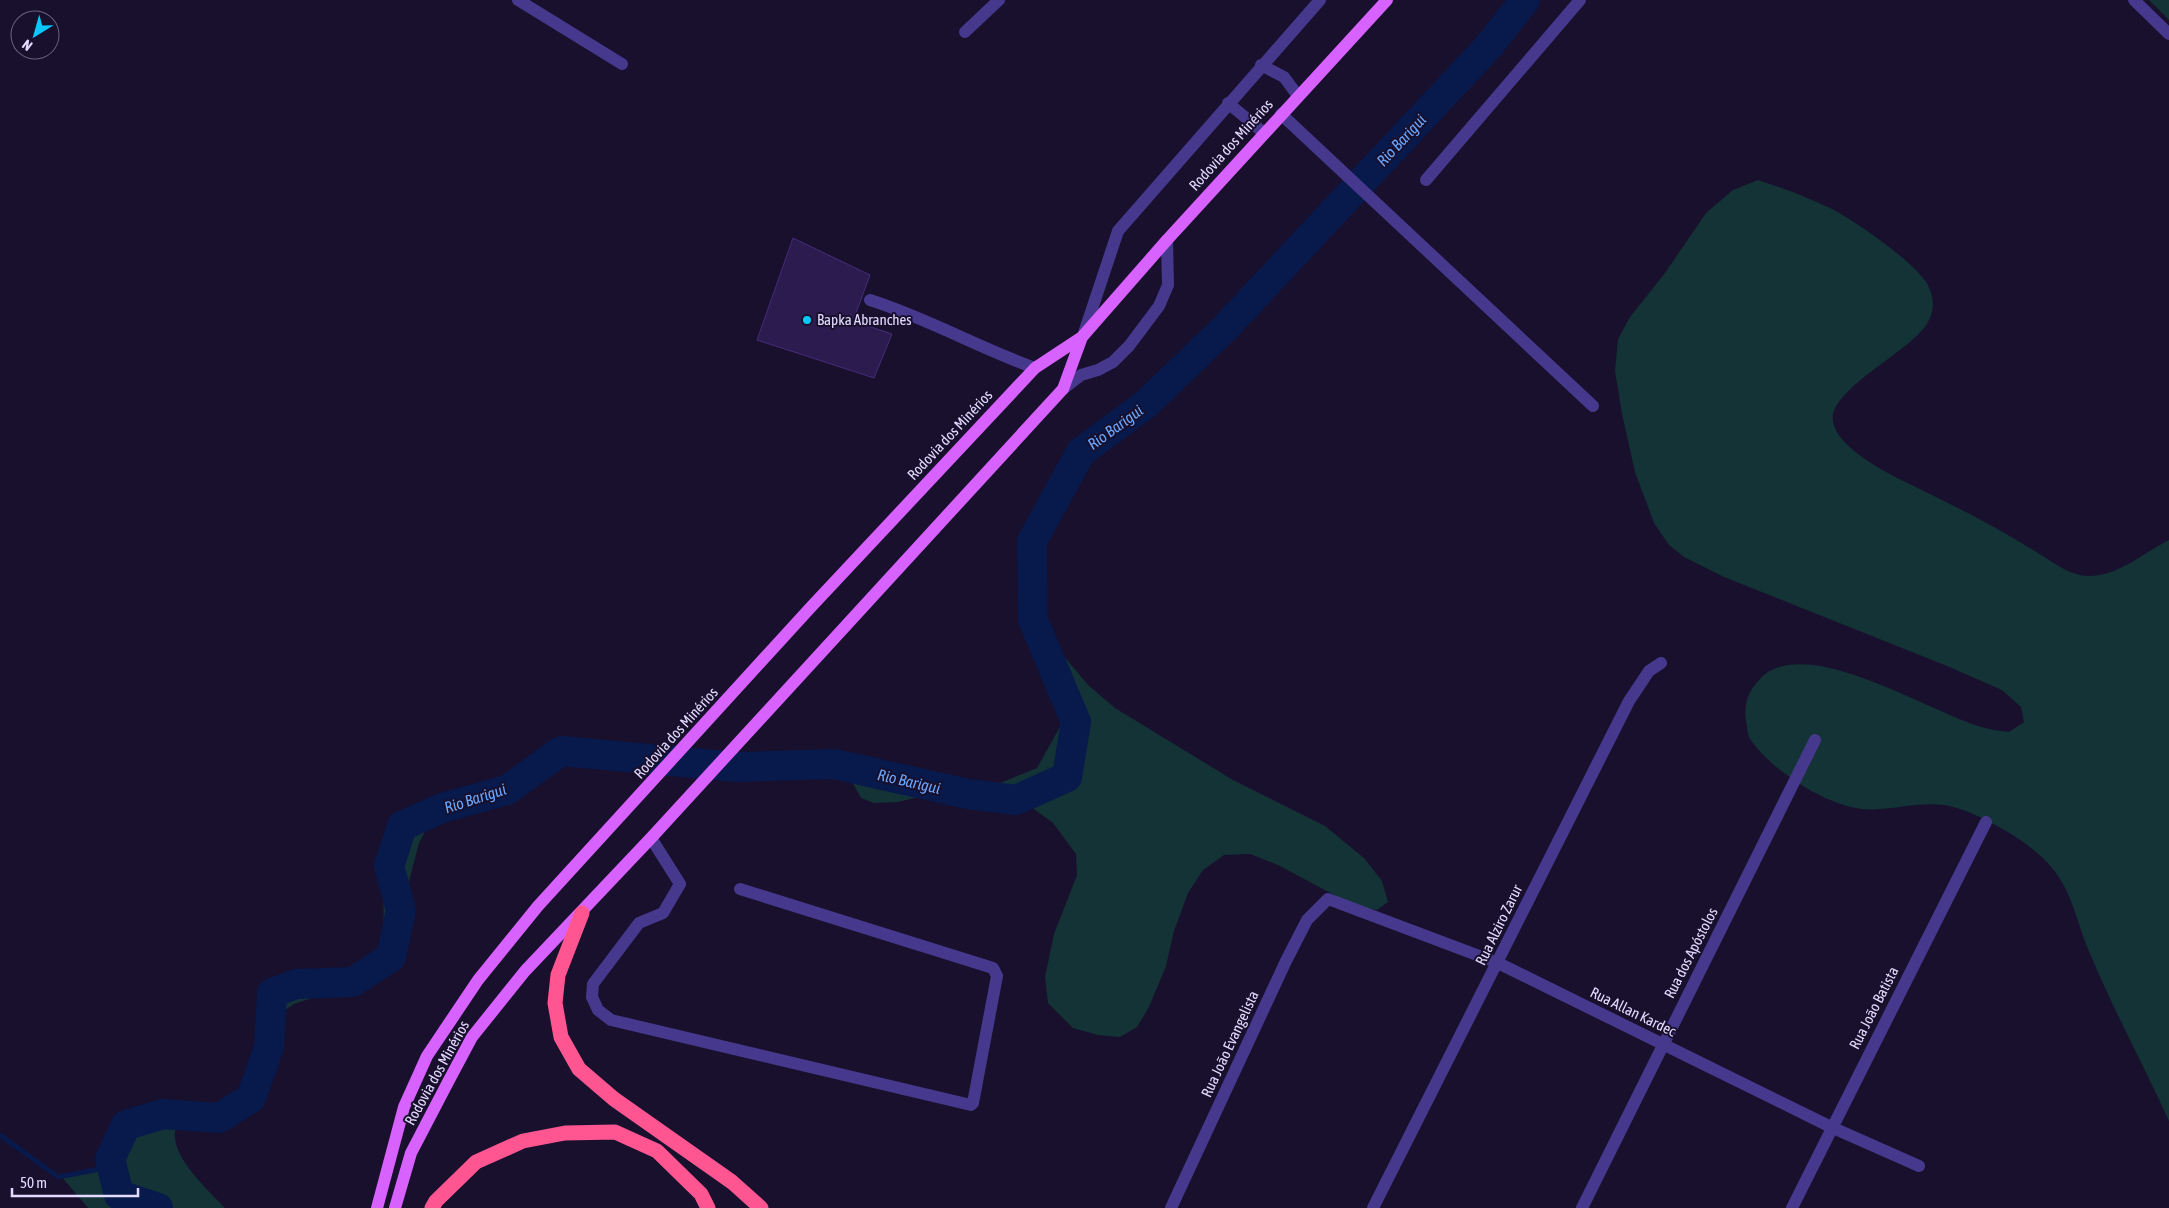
<svg xmlns="http://www.w3.org/2000/svg" width="2169" height="1208" viewBox="0 0 2169 1208" font-family="'Asap Condensed',sans-serif">
<style>
.green{fill:#133336}
.lines{fill:none;stroke-linecap:round;stroke-linejoin:round}
.stream{stroke:#08194c;stroke-width:5}
.river{stroke:#08194c;stroke-width:30}
.building{fill:#2b1b4e;stroke:#452c7b}
.minor{stroke:#46398d;stroke-width:12}
.major{stroke:#d762ff;stroke-width:12}
.highway{stroke:#ff5692;stroke-width:15}
.poi-dot{fill:#07c8ff;stroke:#18102c;stroke-width:2}
.labels{text-anchor:middle;stroke-width:4;stroke-linejoin:round;paint-order:stroke}
.street-label{font-size:15px;fill:#e3dbff;stroke:#18102c}
.poi-label{font-size:15px;fill:#e3dbff;stroke:#18102c;text-anchor:start}
.water-label{font-size:16px;font-style:italic;fill:#69a7ff;stroke:#18102c}
</style>
<rect width="100%" height="100%" fill="#18102c"/>
<path class="green" d="M2149 0H2169V20Z
M1758 180C1783 188 1807 197 1830 208 1854 220 1915 262 1928 285 1934 297 1935 310 1928 322 1914 350 1828 389 1833 421 1835 435 1848 446 1858 454 1880 471 1906 482 1930 494 1965 511 1999 529 2033 550 2049 559 2069 576 2088 576 2119 576 2143 553 2169 540V1121C2144 1066 2114 1011 2091 956 2074 917 2072 881 2036 852 2018 836 1980 815 1957 808 1924 798 1894 812 1862 809 1825 805 1771 770 1750 739 1748 736 1747 730 1747 726 1742 706 1748 689 1764 675 1813 636 1934 715 1985 728 1993 730 2001 731 2009 732L2024 722 2021 707 2002 690 1947 666 1724 577 1684 557 1669 545 1654 523 1635 472 1622 414 1615 371 1618 339 1630 317 1665 273 1706 213 1733 190Z
M1025 603 1037 614 1059 650 1088 685 1115 708 1233 780 1325 826 1364 858 1382 881 1388 902 1377 910 1353 905 1278 865 1250 854 1224 855 1203 870 1188 893 1174 931 1166 966 1149 1007 1137 1027 1120 1037 1098 1035 1073 1028 1048 1003 1045 977 1054 934 1077 875 1076 854 1053 823 1031 807 1000 793 980 789 946 790 898 802 874 803 861 798 850 778 851 756 988 788 1037 768 1066 716 1024 612Z
M437 810 419 843 408 885 407 943 396 971 370 986 321 995 294 1004 272 1019 277 992 353 978 384 956 383 860 401 827Z
M168 1113 179 1114C178 1121 174 1130 175 1138 177 1162 209 1191 225 1208H88L61 1176 110 1167 130 1124Z"/>
<g class="lines">
<path class="stream" d="M0 1135 58 1177 95 1170 110 1159"/>
<path class="river" d="M158 1208 119 1195 110 1159 126 1125 163 1114 219 1118 251 1098 269 1047 272 993 296 984 353 982 391 957 401 910 389 866 402 826 442 808 507 790 561 751 738 767 834 764 968 794 1016 800 1067 777 1076 722 1033 620 1032 541 1081 452 1146 404 1223 330 1489 46 1525 0"/>
</g>
<path class="building" d="M793 238 870 275 853 321 892 334 874 378 757 340Z"/>
<g class="lines">
<path class="minor" d="M518 0 622 64
M2134 0 2169 34
M965 32 999 0
M1261 65 1284 77 1298 96
M1228 103 1264 133
M1281 114 1593 406
M1426 180 1580 0
M870 300C927 318 979 348 1035 368
M1083 336 1118 231 1320 0
M1063 389 1081 375 1098 370 1113 362 1129 346 1159 306 1168 285 1167 240
M651 838 680 884 663 913 639 923 593 984 592 997 598 1010 611 1020 971 1105 973 1103 997 976 993 968 740 889
M1171 1208 1286 961 1307 920 1328 899 1498 963 1831 1127 1919 1166
M1373 1208 1629 701 1649 671 1661 663
M1582 1208 1815 740
M1792 1208 1986 822"/>
<path class="major" d="M377 1208 404 1107 427 1056 478 980 538 906 811 607 1035 368 1082 337 1167 240 1387 0
M395 1208 411 1153 447 1084 472 1037 525 971 651 838 1063 389 1082 337"/>
<path class="highway" d="M582 913 558 975 555 1003 561 1037 579 1069 614 1099 732 1182 761 1208
M432 1208 436 1201 476 1162 523 1141 565 1133 615 1132 657 1151 701 1194 708 1208"/>
</g>
<circle class="poi-dot" cx="807" cy="320" r="5"/>
<g class="labels">
<g class="street-label">
<text transform="translate(1231 145) rotate(-48)" y="5">Rodovia dos Minérios</text>
<text transform="translate(950 435) rotate(-47)" y="5">Rodovia dos Minérios</text>
<text transform="translate(676 733) rotate(-48)" y="5">Rodovia dos Minérios</text>
<text transform="translate(1499 925) rotate(-64)" y="5">Rua Alziro Zarur</text>
<text transform="translate(1691 953) rotate(-63)" y="5">Rua dos Apóstolos</text>
<text transform="translate(1874 1008) rotate(-63)" y="5">Rua João Batista</text>
<text transform="translate(1633 1012) rotate(26)" y="5">Rua Allan Kardec</text>
<text transform="translate(1230 1044) rotate(-65)" y="5">Rua João Evangelista</text>
<text transform="translate(437 1073) rotate(-61)" y="5">Rodovia dos Minérios</text>
</g>
<g class="poi-label">
<text x="817" y="325">Bapka Abranches</text>
</g>
<g class="water-label">
<text transform="translate(1401 140) rotate(-47)" y="6">Rio Barigui</text>
<text transform="translate(1115 427) rotate(-36)" y="6">Rio Barigui</text>
<text transform="translate(909 781) rotate(13)" y="6">Rio Barigui</text>
<text transform="translate(475 798) rotate(-18)" y="6">Rio Barigui</text>
</g>
</g>
<g transform="translate(35 35) rotate(217)"><circle r="24" fill="#18102c" stroke="#696180"/>
<path d="M0-4L9 19L0 12L-9 19Z" fill="#07c8ff"/>
<text y="-8" font-size="14" font-weight="bold" text-anchor="middle" fill="#e3dbff">N</text>
</g>
<path d="M12 1188v8h126v-8" fill="none" stroke="#e3dbff" stroke-width="2.5"/>
<text x="20" y="1188" font-size="15" fill="#e3dbff" stroke="#18102c" stroke-width="4" paint-order="stroke">50 m</text>
</svg>
